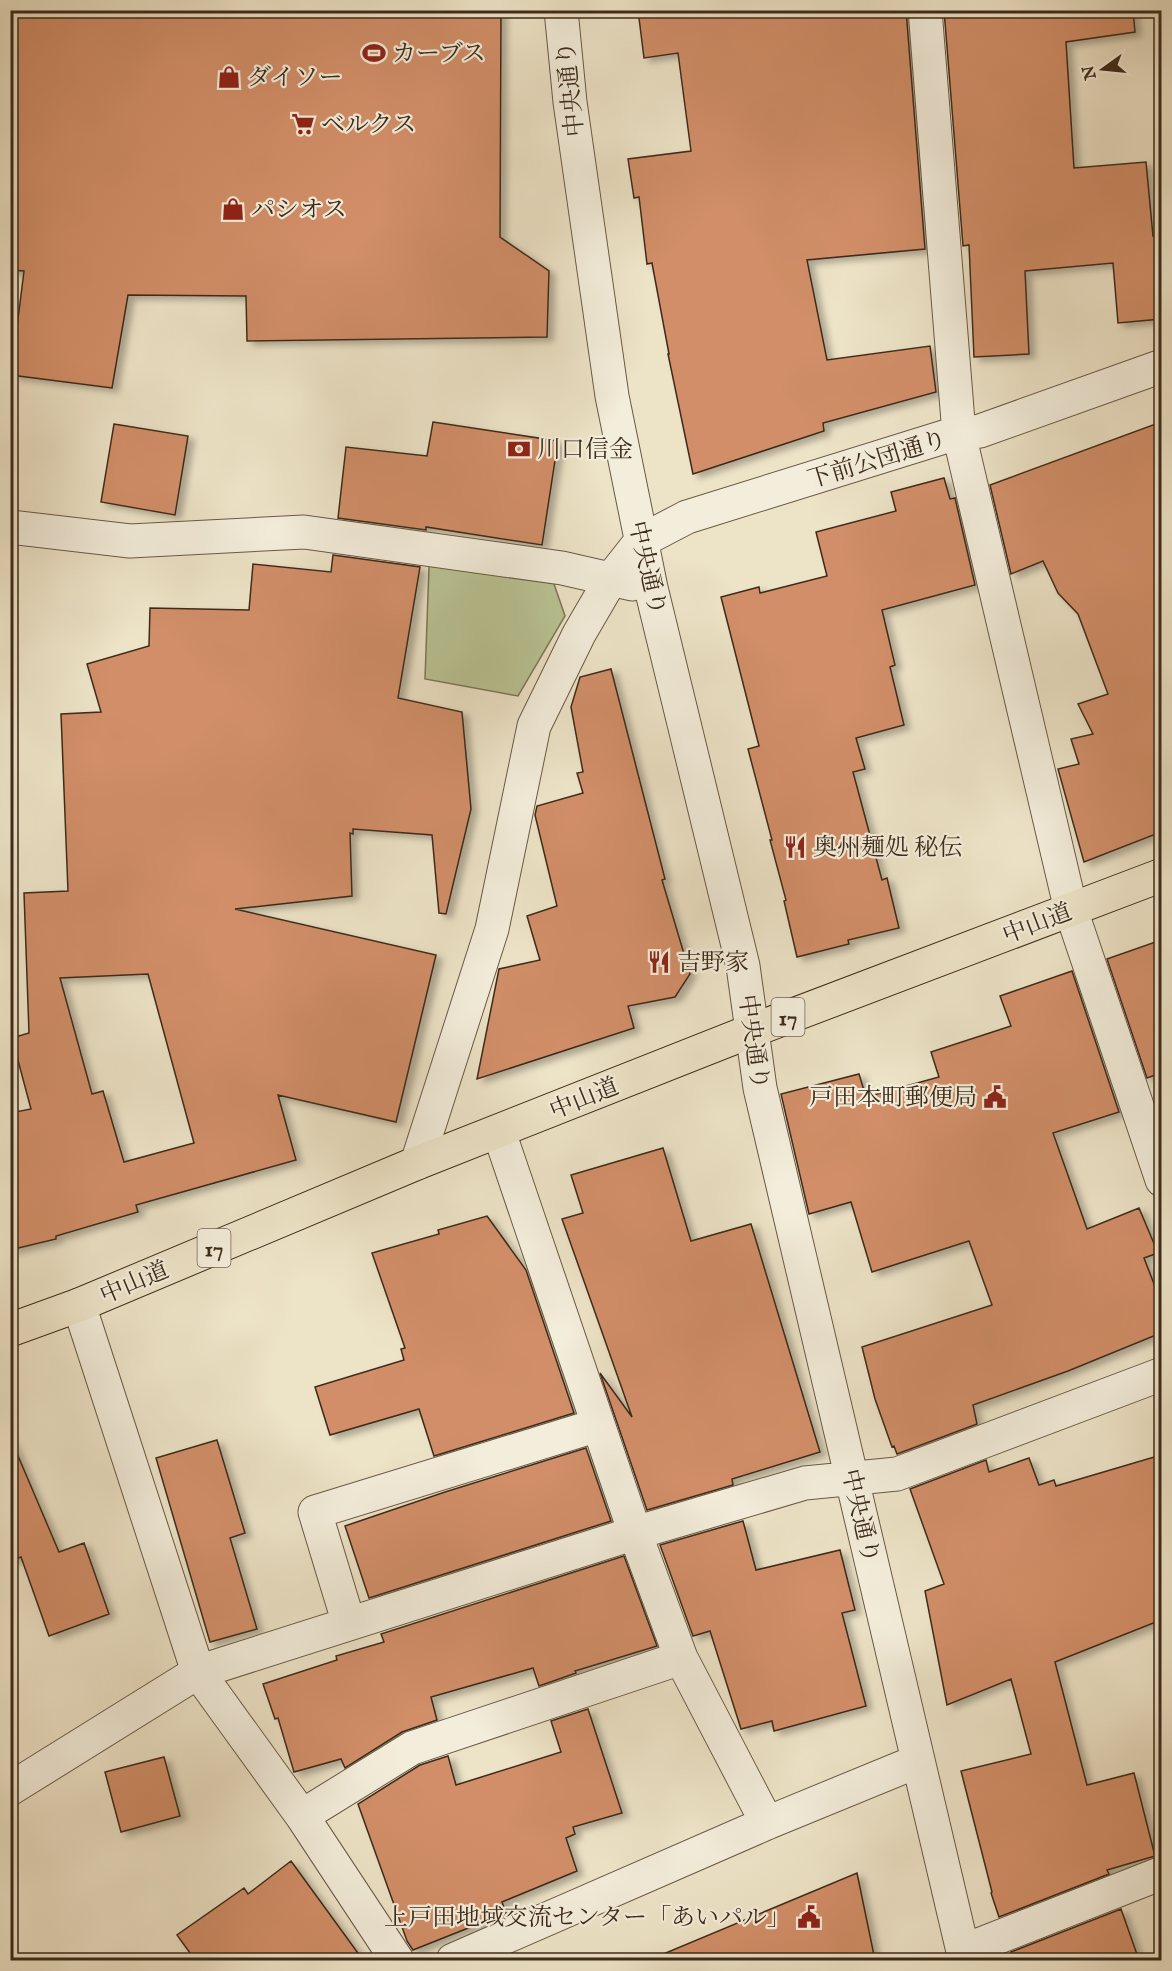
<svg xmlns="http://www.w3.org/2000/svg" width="1172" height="1971" viewBox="0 0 1172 1971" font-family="'IM FELL English','Noto Serif JP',serif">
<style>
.green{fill:#b9c394;stroke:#7b7757;stroke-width:1.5}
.building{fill:#d18e68;stroke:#3d2b1a;stroke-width:1.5;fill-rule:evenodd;filter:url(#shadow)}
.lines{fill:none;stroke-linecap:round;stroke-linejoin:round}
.minor-casing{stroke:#695945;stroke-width:35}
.highway-casing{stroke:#3d2b1a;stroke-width:35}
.minor{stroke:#f3eddb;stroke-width:33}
.highway{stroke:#ede3c7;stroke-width:33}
.labels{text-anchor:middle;stroke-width:4.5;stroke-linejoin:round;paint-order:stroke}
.shield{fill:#f3eddb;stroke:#746554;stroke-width:1.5}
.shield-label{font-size:22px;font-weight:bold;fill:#3d2b1a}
.poi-label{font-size:24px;fill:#3d2b1a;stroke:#f3eddb;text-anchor:start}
.street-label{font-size:24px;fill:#3d2b1a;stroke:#f3eddb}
</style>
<defs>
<filter id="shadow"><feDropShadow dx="6" dy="4" stdDeviation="3" flood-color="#0004"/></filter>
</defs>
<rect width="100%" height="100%" fill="#ede3c7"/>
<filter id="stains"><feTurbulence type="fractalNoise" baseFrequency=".00333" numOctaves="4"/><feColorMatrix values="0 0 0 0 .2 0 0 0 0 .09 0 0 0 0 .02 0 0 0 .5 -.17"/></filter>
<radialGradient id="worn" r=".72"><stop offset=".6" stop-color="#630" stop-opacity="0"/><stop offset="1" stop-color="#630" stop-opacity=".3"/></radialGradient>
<path class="green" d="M429 566 553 581 565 616 518 696 425 679Z"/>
<path class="building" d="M10 10H501L500 237 549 271 547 337 247 341 246 296 128 295 112 388 11 375 24 271 10 270Z
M638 10H906L925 249 807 260 827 360 930 346 936 392 823 423 824 431 693 474 668 354H669L652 263 647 264 639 197 634 198 628 159 691 151 678 53 644 58Z
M944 10H1133L1135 32 1066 42 1074 168 1146 162 1153 236 1157 235 1161 294V319L1118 323 1113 263 1025 271 1029 354 974 357 969 245 963 246Z
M433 422 558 441 542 545 426 527V530L338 518 346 447 427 456Z
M1161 422V832L1084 862 1058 769 1079 764 1071 739 1093 734 1078 704 1108 694 1078 614 1058 593 1043 561 1011 574 990 485Z
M114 424 188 436 175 515 101 502Z
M944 478 950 499 955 498 975 585 882 610 895 665 890 667 904 725 856 738 865 769 853 772 882 880 887 878 899 928 848 940 849 944 797 957 784 901 786 900 770 840H772L748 749 759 746 721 597 759 587 760 593 827 576 816 532 896 511 891 492Z
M333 555 420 567 398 698 462 712 471 809 446 914 439 913 432 835 353 829V834L350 833 352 896 235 909 436 955 396 1122 278 1095 296 1160 136 1205 138 1212 56 1236V1239L10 1250V1113L31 1109 12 1038 29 1033 24 893 68 891 61 714 101 712 87 664 149 646 150 608 249 610 253 564 331 572ZM148 974 194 1143 124 1162 103 1091 92 1094 60 978Z
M611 669 665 879 662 880 690 974 675 997 628 1006 634 1028 477 1079 499 969 540 960 527 916 557 906 535 815 537 806 583 793 577 773 583 772 571 707 580 677Z
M1161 940V1073L1147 1078 1107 959Z
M1072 971 1119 1112 1053 1133 1087 1229 1139 1208 1158 1253 1144 1258 1161 1302V1333L1068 1371 973 1405 977 1424 897 1454 894 1446 892 1447 875 1399 862 1347 992 1305 969 1241 872 1272 851 1202 809 1214 781 1094 859 1074 866 1097 939 1077 931 1052 1011 1026 1000 996Z
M663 1148 691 1241 751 1224 820 1452 732 1479 733 1485 647 1510 600 1373 632 1417 562 1219 583 1213 571 1175Z
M487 1216 526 1270 574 1413 434 1456 419 1409 330 1435 315 1387 404 1360 401 1349 405 1348 372 1253 439 1234 438 1230Z
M10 1437 59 1552 84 1543 109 1614 49 1636 21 1557 10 1561Z
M217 1440 245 1533 230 1538 257 1629 210 1642 156 1458Z
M586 1448 611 1521 369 1598 345 1526 445 1492Z
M1161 1455V1620L1055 1662 1087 1785 1134 1773 1155 1856 1107 1870 1109 1874 999 1917 991 1893 992 1892 961 1771 1031 1754 1011 1679 947 1705 925 1591 944 1584 910 1489 986 1460 989 1472 1029 1458 1039 1485 1054 1480 1056 1486Z
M743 1521 756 1570 840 1550 855 1610 842 1613 866 1706 774 1731 772 1721 741 1729 710 1631 693 1636 660 1545Z
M624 1556 657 1646 575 1671 576 1673 539 1686 533 1668 431 1697 437 1720 402 1732 345 1768 341 1759 294 1772 278 1718 275 1719 263 1684 337 1660 336 1656 384 1642 381 1634Z
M588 1709 622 1813 573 1827 575 1834 566 1838 577 1871 502 1902 506 1913 413 1950 407 1941 358 1804 420 1765 448 1756 456 1785 561 1752 551 1721Z
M164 1757 180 1816 121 1832 105 1772Z
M291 1861 363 1960H195L177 1935 244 1888 248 1894Z
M857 1873 875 1960H649Z
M1121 1909 1139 1960H1014L1011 1952Z"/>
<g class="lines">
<g class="minor-casing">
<path id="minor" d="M561 10 570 102 612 396 651 588 743 966 760 1088 965 1960
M925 10 959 434 1071 910 1162 1180
M10 527 130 541 304 532 562 568 632 584
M499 1132 635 1533 681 1658 767 1823
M417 1163 492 929 534 726 579 634 611 579 641 541 687 517 944 437 980 431 1162 366
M79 1305 198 1672 302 1816 397 1960
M349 1624 315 1512 598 1425
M10 1789 198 1672 635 1533 805 1483 897 1474 1162 1374
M302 1816 412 1748 681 1658
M963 1951 1162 1873
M453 1960 767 1823 918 1761"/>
</g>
<g class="highway-casing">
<path id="highway" d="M10 1330 79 1305 417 1163 751 1031 1162 875"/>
</g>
<use href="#minor" class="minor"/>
<use href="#highway" class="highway"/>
</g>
<defs>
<g id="stadium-bare" transform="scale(1.8)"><path d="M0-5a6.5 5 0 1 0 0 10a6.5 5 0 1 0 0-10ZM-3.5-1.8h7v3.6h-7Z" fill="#8f2418" stroke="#f3eddb" stroke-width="2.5" paint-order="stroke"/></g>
<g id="shop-bare" transform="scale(1.8)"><path d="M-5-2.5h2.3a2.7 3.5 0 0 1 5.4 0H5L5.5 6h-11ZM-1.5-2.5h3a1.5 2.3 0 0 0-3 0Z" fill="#8f2418" stroke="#f3eddb" stroke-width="2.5" paint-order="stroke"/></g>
<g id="supermarket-bare" transform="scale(1.8)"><path d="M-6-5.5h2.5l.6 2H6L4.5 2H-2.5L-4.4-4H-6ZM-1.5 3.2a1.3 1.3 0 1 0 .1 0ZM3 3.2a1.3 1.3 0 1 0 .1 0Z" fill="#8f2418" stroke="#f3eddb" stroke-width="2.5" paint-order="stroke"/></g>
<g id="bank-bare" transform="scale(1.8)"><path d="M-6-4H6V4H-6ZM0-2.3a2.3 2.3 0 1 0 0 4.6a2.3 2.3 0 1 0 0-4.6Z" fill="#8f2418" stroke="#f3eddb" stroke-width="2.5" paint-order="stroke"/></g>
<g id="restaurant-bare" transform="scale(1.8)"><path d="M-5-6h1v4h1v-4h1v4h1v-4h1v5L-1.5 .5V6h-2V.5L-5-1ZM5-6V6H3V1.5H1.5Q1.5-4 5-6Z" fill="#8f2418" stroke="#f3eddb" stroke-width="2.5" paint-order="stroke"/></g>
<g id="civic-bare" transform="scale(1.8)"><path d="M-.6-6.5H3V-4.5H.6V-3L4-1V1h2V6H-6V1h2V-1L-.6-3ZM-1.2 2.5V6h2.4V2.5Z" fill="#8f2418" stroke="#f3eddb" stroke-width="2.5" paint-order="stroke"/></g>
</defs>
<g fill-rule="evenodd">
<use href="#stadium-bare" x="374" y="53"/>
<use href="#shop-bare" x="229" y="77"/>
<use href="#supermarket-bare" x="303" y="124"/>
<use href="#shop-bare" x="233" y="209"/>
<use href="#bank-bare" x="519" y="449"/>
<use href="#restaurant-bare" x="795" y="847"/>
<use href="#restaurant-bare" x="659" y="962"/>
<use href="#civic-bare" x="995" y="1097"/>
<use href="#civic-bare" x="809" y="1917"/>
</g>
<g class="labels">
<g class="shield">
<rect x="771.5" y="998" width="33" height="38" rx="4.5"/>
<rect x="197.5" y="1229" width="33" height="38" rx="4.5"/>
</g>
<g class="shield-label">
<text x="788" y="1025">17</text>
<text x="214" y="1256">17</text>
</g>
<g class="poi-label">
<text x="392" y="61">カーブス</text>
<text x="247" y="85">ダイソー</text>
<text x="321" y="132">ベルクス</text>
<text x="251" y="217">パシオス</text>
<text x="537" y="457">川口信金</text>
<text x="813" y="855">奥州麺処 秘伝</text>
<text x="677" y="970">吉野家</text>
<text x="977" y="1105" text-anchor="end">戸田本町郵便局</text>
<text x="791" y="1925" text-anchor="end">上戸田地域交流センター「あいパル」</text>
</g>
<g class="street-label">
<text transform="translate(570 89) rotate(-96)" y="8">中央通り</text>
<text transform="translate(877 459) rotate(-17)" y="8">下前公団通り</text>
<text transform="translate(648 568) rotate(77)" y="8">中央通り</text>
<text transform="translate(1037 923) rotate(-21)" y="8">中山道</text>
<text transform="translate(754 1042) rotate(82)" y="8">中央通り</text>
<text transform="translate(584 1098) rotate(-22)" y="8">中山道</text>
<text transform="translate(134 1282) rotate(-23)" y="8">中山道</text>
<text transform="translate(861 1516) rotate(77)" y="8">中央通り</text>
</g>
</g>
<rect width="1172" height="1971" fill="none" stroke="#ede3c7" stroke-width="36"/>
<rect x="12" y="12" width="1148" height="1947" fill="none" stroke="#3d2b1a" stroke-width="3"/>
<rect x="18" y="18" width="1136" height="1935" fill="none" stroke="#3d2b1a" stroke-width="1.5"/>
<g transform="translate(1103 69) rotate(255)" stroke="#f3eddb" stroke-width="4.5" paint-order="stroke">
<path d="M0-4.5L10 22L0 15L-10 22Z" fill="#3d2b1a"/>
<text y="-9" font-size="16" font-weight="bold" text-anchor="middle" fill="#3d2b1a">N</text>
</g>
<rect width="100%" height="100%" filter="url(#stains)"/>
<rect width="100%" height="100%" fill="url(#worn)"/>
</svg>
